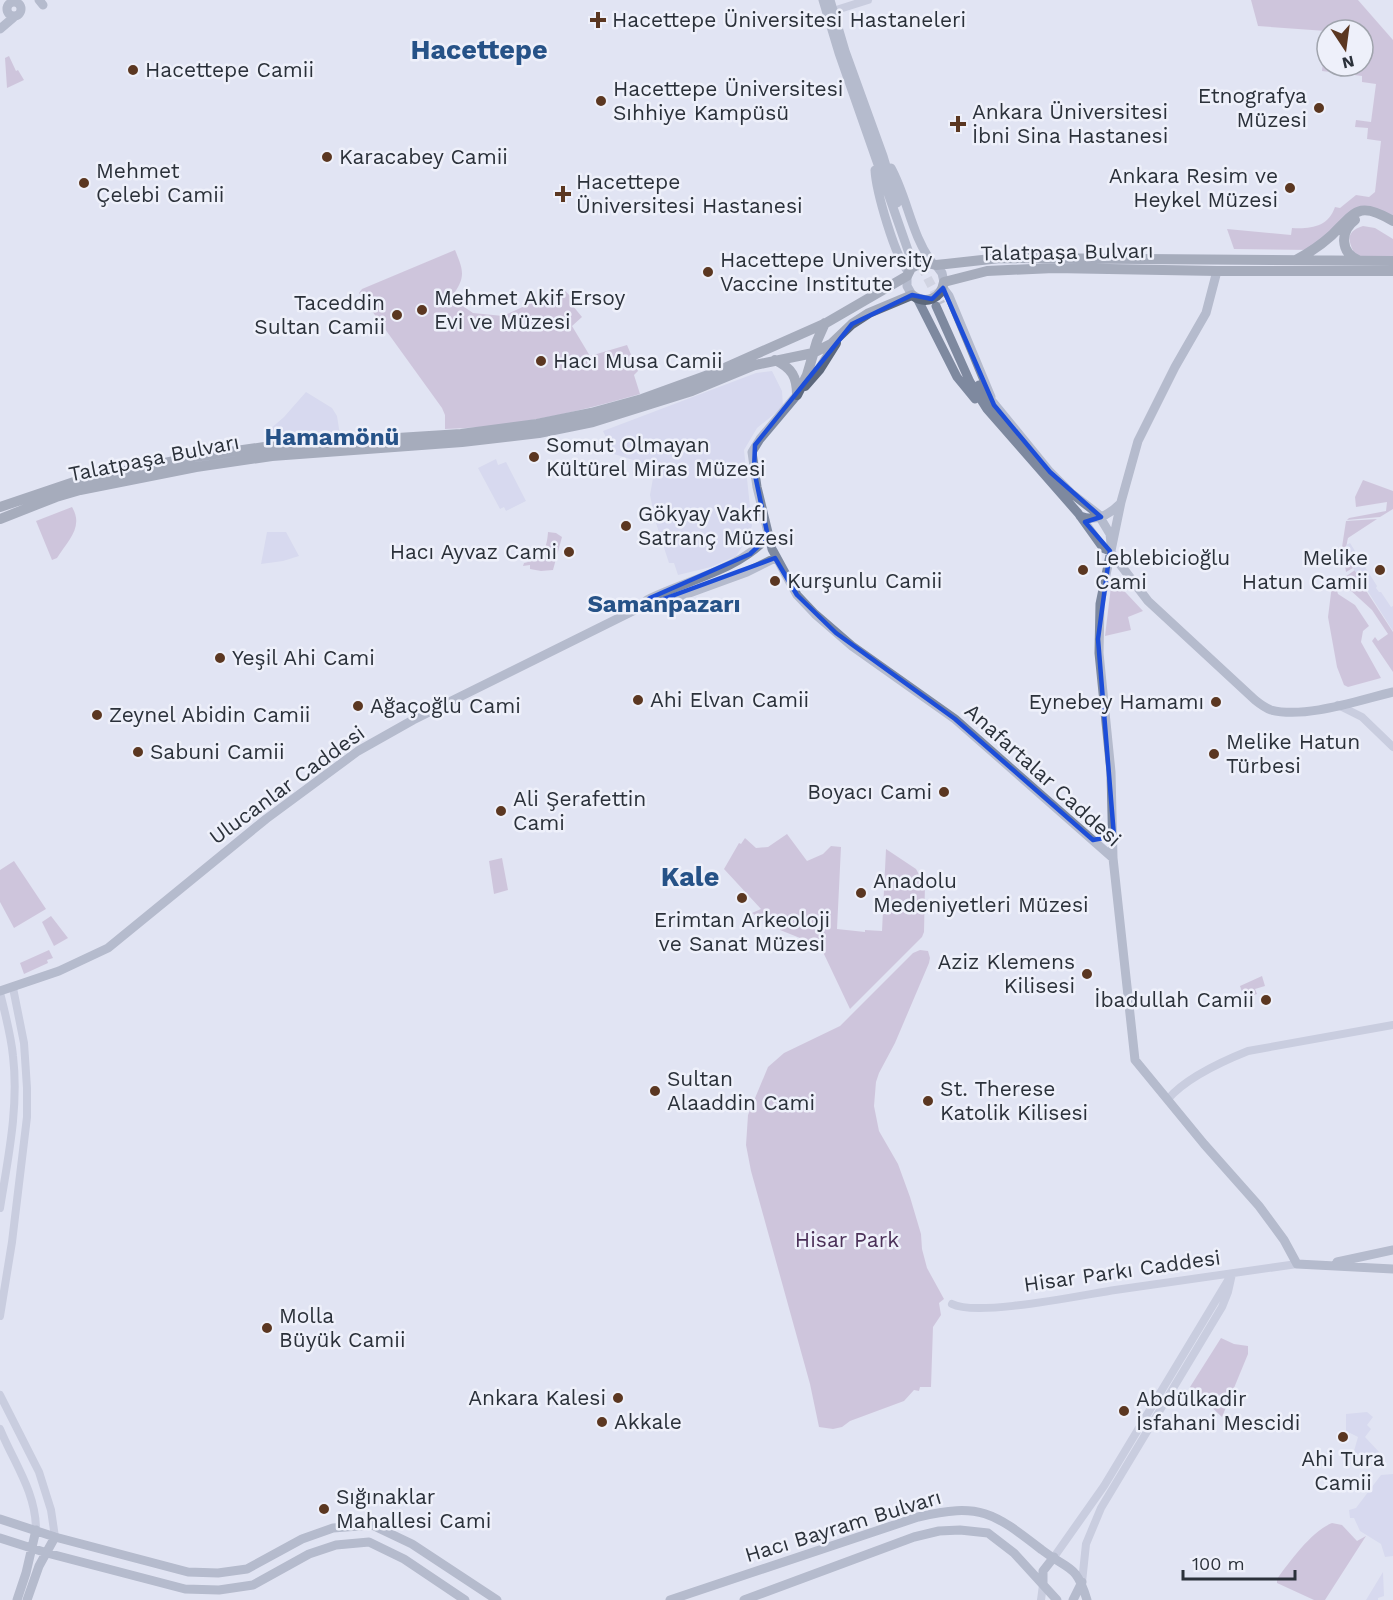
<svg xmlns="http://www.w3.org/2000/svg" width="1393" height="1600" viewBox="0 0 1393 1600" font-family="'Work Sans',sans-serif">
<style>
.green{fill:#b7a1c2;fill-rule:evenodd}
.plaza{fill:#c9cdea}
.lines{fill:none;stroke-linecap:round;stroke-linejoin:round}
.secondary-tunnel{stroke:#bdc0ce;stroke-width:9;stroke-dasharray:9 4.5;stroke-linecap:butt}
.tertiary{stroke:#aab1c8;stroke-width:8}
.secondary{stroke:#7e899f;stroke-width:9}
.primary{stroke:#5d687b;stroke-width:10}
.marked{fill:none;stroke:#1d4ed8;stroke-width:4.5;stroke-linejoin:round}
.poi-dot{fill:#5b3721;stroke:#eef0fa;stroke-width:2}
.labels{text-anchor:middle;stroke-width:5;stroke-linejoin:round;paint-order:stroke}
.poi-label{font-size:21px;fill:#2b313a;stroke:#eef0fa;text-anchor:start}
.street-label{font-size:21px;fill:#2b313a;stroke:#eef0fa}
.park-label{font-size:21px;fill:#4b3058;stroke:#eef0fa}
.quarter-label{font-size:24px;font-weight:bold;fill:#265287;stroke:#eef0fa}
.district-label{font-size:27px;font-weight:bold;fill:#265287;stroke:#eef0fa}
</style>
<rect width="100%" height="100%" fill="#e1e4f3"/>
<path class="green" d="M1251 0H1358L1393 40V221L1367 210 1313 250 1234 249 1227 229 1291 235 1292 228C1311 229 1328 227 1335 207L1340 208 1356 195 1369 197 1375 192 1381 141 1367 139 1368 128 1355 127 1356 120 1371 122 1376 84 1362 82V76L1322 71 1326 31 1258 26ZM1327 30H1363V66H1327Z
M9 56 16 71 18 70 24 80 7 88 5 58Z
M1363 226 1375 228 1393 239V256L1362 257 1355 255C1348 240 1345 232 1363 226Z
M455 250C464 272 466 277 451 298L473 313 503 316 563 288 576 303 573 306 582 317 572 326 590 356 627 345 638 371 634 375 640 394C577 412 511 428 445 429V415L442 408 359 293 362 289Z
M1363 480 1393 491V509L1380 517 1347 520 1349 518 1386 511 1387 502 1356 507 1355 497Z
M72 507C84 527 68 541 57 558L52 560 36 521Z
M1377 519 1348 538C1345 549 1347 558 1353 568L1346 572 1342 547 1346 521Z
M548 532 556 533 562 537 553 570 541 571 530 569V565L523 566 524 563C542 559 547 549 548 532Z
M1355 570 1358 576 1353 582 1359 589 1363 586 1393 632V672L1372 641 1375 637 1378 641 1388 634 1372 610 1349 589 1345 577Z
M1333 577 1338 594 1355 605 1369 626 1363 631 1361 642 1381 678 1348 687 1344 685 1337 667 1328 617Z
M1112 578 1143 611 1128 617 1131 630 1105 636Z
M787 834 807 861 823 854 831 846 841 847 837 929 865 932V930L882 931 886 849 916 869 925 885 924 932 922 937 850 1009 823 952 810 942 780 930 781 921 771 915 764 921 752 913 761 909 724 869 739 843 741 844 745 838 756 848 768 847Z
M502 858 508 890 494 894 489 861Z
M14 861 46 909 14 928 0 902V870Z
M51 916 68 938 54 946 42 922Z
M49 950 53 958 47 960 48 963 24 974 20 963Z
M920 950 928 951 930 958 929 963 895 1043 879 1073 876 1082 874 1106 879 1131 898 1164 910 1197 921 1234 922 1249 927 1268 944 1299 939 1303 941 1315 933 1327 931 1387H920L919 1391 914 1390 904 1401 850 1421 842 1427 833 1429 819 1427 810 1384 751 1171 746 1145 748 1115 768 1067 784 1053 840 1026 913 953Z
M1262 976 1265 986 1255 989 1257 994 1244 998 1240 986Z
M1221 1338 1234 1344 1248 1346V1354L1222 1417 1190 1387Z
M1332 1523 1342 1525 1357 1541 1366 1536 1325 1600H1314L1277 1583V1579C1290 1561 1312 1531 1332 1523Z"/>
<path class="plaza" d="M772 371 782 391 783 407 757 428 744 450 752 526 742 547 736 556 711 567 678 575 674 563H669L655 520 650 495 655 467 614 454 603 431 756 373Z
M306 392 332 408 337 416 340 435 270 440 269 430 284 417Z
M496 459 498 465 506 462 526 501 506 511 504 507 500 509 478 468Z
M267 532H286L299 556 283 561 261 564Z
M1350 543 1377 586 1376 588 1379 592H1381L1391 607 1393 606V631L1348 560 1346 545Z
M1367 1412 1373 1417 1367 1425 1371 1429 1365 1437 1380 1453 1376 1457 1372 1454 1370 1458 1358 1455 1354 1451 1358 1437 1346 1431V1414Z
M1393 1474V1556L1385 1557 1381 1544 1360 1531 1354 1518H1350L1349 1510 1356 1508 1381 1475Z
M1383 1572 1384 1596 1378 1598V1600H1366Z"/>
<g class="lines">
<path class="secondary-tunnel" d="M915 254 941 304"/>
<path class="tertiary" d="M833 11 868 0
M1338 705 1362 717 1393 747
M0 993C5 1013 11 1035 13 1056 19 1107 8 1158 0 1208
M1168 1099C1186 1078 1223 1061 1248 1051L1393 1025
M952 1304C977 1317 1082 1295 1115 1290 1176 1281 1237 1273 1297 1264
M0 1316 12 1242 27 1117V1088L24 1043 13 988
M0 1395 39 1472 51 1510 55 1537
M0 1429C14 1463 36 1492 36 1530
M1054 1557 1104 1486 1230 1277
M1082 1582 1086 1544 1101 1508 1222 1307 1228 1292 1232 1274
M1041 1600 1043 1585"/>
<path class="secondary" d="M39 0 43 5
M823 0 839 53 910 256
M830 0 845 51 883 156 897 203
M7 9a7 7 0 1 1 14 0a7 7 0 1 1-14 0Z
M0 29 14 17
M891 168C908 199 911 235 933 264
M875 170C876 190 895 259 909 272
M936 265 942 273 944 282
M1217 271 1206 313 1175 367 1138 441 1121 502 1100 604 1099 653 1111 772 1113 858 1135 1060 1204 1144 1259 1206 1284 1240 1297 1264 1393 1269
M907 276V286L912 295
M943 288 949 296 991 397
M917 298 957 377 975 399
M936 306 970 382 987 409 1078 513 1103 548 1110 551 1148 601 1255 700C1260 704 1265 708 1271 710 1306 719 1359 700 1393 692
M979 385 1050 472 1071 493 1098 514 1110 534 1111 543
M797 395 760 439 752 452 757 487 772 549 797 595 815 614 852 646 955 719 1113 858
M1080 516C1095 522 1109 515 1120 504
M639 608 651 607 747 572 775 558
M0 991 59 971 108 948 266 819 358 751 413 720 639 608 647 600C687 580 737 571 768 537
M1337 1262 1393 1250
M0 1519 55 1537 188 1572 218 1573 247 1569 302 1539 333 1528 372 1525 412 1544 497 1600
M0 1538 47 1553 185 1589 219 1590 253 1585 309 1554 336 1545 369 1542 404 1559 465 1600
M1043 1584V1571L1054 1557
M17 1600 26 1573 36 1530
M27 1600 39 1566 55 1537
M670 1600 918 1517C981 1502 994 1513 1042 1550 1069 1571 1076 1563 1087 1600
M744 1600 914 1537 939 1531 960 1530 988 1533 1014 1553 1057 1600
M1073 1600 1082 1582"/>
<path class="primary" d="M1355 220C1340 231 1340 252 1358 260
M1296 260C1309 253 1321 245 1332 235 1356 211 1359 201 1393 221
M775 360C792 368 797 377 797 395
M805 386 819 370 836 343
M797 395 807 375 817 341 825 323
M0 507 77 481 194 457 271 446 461 434 537 424 591 413 642 399 711 374 826 323 907 276 911 268 923 262 936 265 946 264 1000 258 1393 261
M0 519 56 497 80 490 196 467 272 456 462 442 539 433 593 422 692 391 755 365 813 353 831 344 852 324 869 313 912 295C926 305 941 299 944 282L987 271 1054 268 1217 271H1393"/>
</g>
<path d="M0 0H1393V1600H0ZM943 288 994 405 1050 472 1101 517 1085 522 1110 551 1098 639 1114 836 1093 840 955 719 836 633 797 595 775 558 639 608 650 598 750 554 768 537 754 470 755 445 852 324 912 295 932 299Z" fill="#e1e4f3" fill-opacity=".55" fill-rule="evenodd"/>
<path class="marked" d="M943 288 994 405 1050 472 1101 517 1085 522 1110 551 1098 639 1114 836 1093 840 955 719 836 633 797 595 775 558 639 608 650 598 750 554 768 537 754 470 755 445 852 324 912 295 932 299Z"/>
<g class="poi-dot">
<path d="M595 11h6v6h6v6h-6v6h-6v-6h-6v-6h6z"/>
<circle cx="133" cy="70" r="6"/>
<circle cx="601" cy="101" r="6"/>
<circle cx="1319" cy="108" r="6"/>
<path d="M955 115h6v6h6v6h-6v6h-6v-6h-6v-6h6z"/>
<circle cx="327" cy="157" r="6"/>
<circle cx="84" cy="183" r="6"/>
<circle cx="1290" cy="188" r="6"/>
<path d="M560 185h6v6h6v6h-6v6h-6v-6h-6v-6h6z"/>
<circle cx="708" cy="272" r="6"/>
<circle cx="422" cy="310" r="6"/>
<circle cx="397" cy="315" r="6"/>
<circle cx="541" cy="361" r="6"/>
<circle cx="534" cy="457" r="6"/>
<circle cx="626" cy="526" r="6"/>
<circle cx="569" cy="552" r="6"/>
<circle cx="1083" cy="570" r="6"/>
<circle cx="1380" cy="570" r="6"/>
<circle cx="775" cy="581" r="6"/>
<circle cx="220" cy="658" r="6"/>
<circle cx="638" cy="700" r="6"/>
<circle cx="1216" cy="702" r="6"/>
<circle cx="358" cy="706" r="6"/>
<circle cx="97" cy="715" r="6"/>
<circle cx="138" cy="752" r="6"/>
<circle cx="1214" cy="754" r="6"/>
<circle cx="944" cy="792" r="6"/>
<circle cx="501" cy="811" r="6"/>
<circle cx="861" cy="893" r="6"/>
<circle cx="742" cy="898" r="6"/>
<circle cx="1087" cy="974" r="6"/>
<circle cx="1266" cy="1000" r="6"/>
<circle cx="655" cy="1091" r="6"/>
<circle cx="928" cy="1101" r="6"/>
<circle cx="267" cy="1328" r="6"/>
<circle cx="618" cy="1398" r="6"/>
<circle cx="1124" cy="1411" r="6"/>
<circle cx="602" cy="1422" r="6"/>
<circle cx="1343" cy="1437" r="6"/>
<circle cx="324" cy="1509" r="6"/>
</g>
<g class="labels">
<g class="poi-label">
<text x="612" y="27">Hacettepe Üniversitesi Hastaneleri</text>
<text x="145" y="77">Hacettepe Camii</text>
<text x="613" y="96">Hacettepe Üniversitesi<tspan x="613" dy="24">Sıhhiye Kampüsü</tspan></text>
<text x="1307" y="103" text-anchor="end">Etnografya<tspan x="1307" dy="24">Müzesi</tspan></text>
<text x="972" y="119">Ankara Üniversitesi<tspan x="972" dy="24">İbni Sina Hastanesi</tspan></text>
<text x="339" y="164">Karacabey Camii</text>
<text x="96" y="178">Mehmet<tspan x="96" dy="24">Çelebi Camii</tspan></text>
<text x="1278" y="183" text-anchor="end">Ankara Resim ve<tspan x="1278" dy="24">Heykel Müzesi</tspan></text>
<text x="576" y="189">Hacettepe<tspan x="576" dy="24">Üniversitesi Hastanesi</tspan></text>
<text x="720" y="267">Hacettepe University<tspan x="720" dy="24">Vaccine Institute</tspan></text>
<text x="434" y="305">Mehmet Akif Ersoy<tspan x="434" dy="24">Evi ve Müzesi</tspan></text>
<text x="385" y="310" text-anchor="end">Taceddin<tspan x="385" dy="24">Sultan Camii</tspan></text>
<text x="553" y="368">Hacı Musa Camii</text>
<text x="546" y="452">Somut Olmayan<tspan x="546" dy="24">Kültürel Miras Müzesi</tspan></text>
<text x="638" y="521">Gökyay Vakfı<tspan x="638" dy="24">Satranç Müzesi</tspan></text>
<text x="557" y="559" text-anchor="end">Hacı Ayvaz Cami</text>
<text x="1095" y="565">Leblebicioğlu<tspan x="1095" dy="24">Cami</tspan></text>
<text x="1368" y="565" text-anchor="end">Melike<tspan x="1368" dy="24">Hatun Camii</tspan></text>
<text x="787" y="588">Kurşunlu Camii</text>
<text x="232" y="665">Yeşil Ahi Cami</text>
<text x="650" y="707">Ahi Elvan Camii</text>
<text x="1204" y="709" text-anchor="end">Eynebey Hamamı</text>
<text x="370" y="713">Ağaçoğlu Cami</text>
<text x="109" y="722">Zeynel Abidin Camii</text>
<text x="1226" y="749">Melike Hatun<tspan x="1226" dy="24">Türbesi</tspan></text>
<text x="150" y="759">Sabuni Camii</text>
<text x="932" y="799" text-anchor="end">Boyacı Cami</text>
<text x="513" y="806">Ali Şerafettin<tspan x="513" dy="24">Cami</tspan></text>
<text x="873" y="888">Anadolu<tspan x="873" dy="24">Medeniyetleri Müzesi</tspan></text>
<text x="742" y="927" text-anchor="middle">Erimtan Arkeoloji<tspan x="742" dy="24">ve Sanat Müzesi</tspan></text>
<text x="1075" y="969" text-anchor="end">Aziz Klemens<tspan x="1075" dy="24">Kilisesi</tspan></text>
<text x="1254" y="1007" text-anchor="end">İbadullah Camii</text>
<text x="667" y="1086">Sultan<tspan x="667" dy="24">Alaaddin Cami</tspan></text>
<text x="940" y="1096">St. Therese<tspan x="940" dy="24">Katolik Kilisesi</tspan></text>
<text x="279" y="1323">Molla<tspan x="279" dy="24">Büyük Camii</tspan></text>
<text x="606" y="1405" text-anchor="end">Ankara Kalesi</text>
<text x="1136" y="1406">Abdülkadir<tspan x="1136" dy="24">İsfahani Mescidi</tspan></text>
<text x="614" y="1429">Akkale</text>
<text x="1343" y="1466" text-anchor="middle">Ahi Tura<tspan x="1343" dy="24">Camii</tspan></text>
<text x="336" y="1504">Sığınaklar<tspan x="336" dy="24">Mahallesi Cami</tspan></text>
</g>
<g class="street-label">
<text transform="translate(1067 252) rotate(-1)" y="7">Talatpaşa Bulvarı</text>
<text transform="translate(154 458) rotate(-11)" y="7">Talatpaşa Bulvarı</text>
<text transform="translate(1043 775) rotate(42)" y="7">Anafartalar Caddesi</text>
<text transform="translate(287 785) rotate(-36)" y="7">Ulucanlar Caddesi</text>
<text transform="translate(1122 1271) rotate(-8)" y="7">Hisar Parkı Caddesi</text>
<text transform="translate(843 1526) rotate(-17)" y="7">Hacı Bayram Bulvarı</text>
</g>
<g class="park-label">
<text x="847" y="1247">Hisar Park</text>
</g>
<g class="quarter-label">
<text x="332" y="445">Hamamönü</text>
<text x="664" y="612">Samanpazarı</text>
</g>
<g class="district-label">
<text x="479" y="59">Hacettepe</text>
<text x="690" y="886">Kale</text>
</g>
</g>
<g transform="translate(1345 48) rotate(167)"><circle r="28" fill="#eef0fa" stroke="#a0a4ad" stroke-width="1.5"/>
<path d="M0-4.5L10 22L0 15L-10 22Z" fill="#5b3721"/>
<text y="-9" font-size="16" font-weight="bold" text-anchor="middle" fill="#2b313a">N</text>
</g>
<path d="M1183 1570v9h112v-9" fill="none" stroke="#2b313a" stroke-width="3"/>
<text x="1192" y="1570" font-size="18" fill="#2b313a" stroke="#eef0fa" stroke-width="4.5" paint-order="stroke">100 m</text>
</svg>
